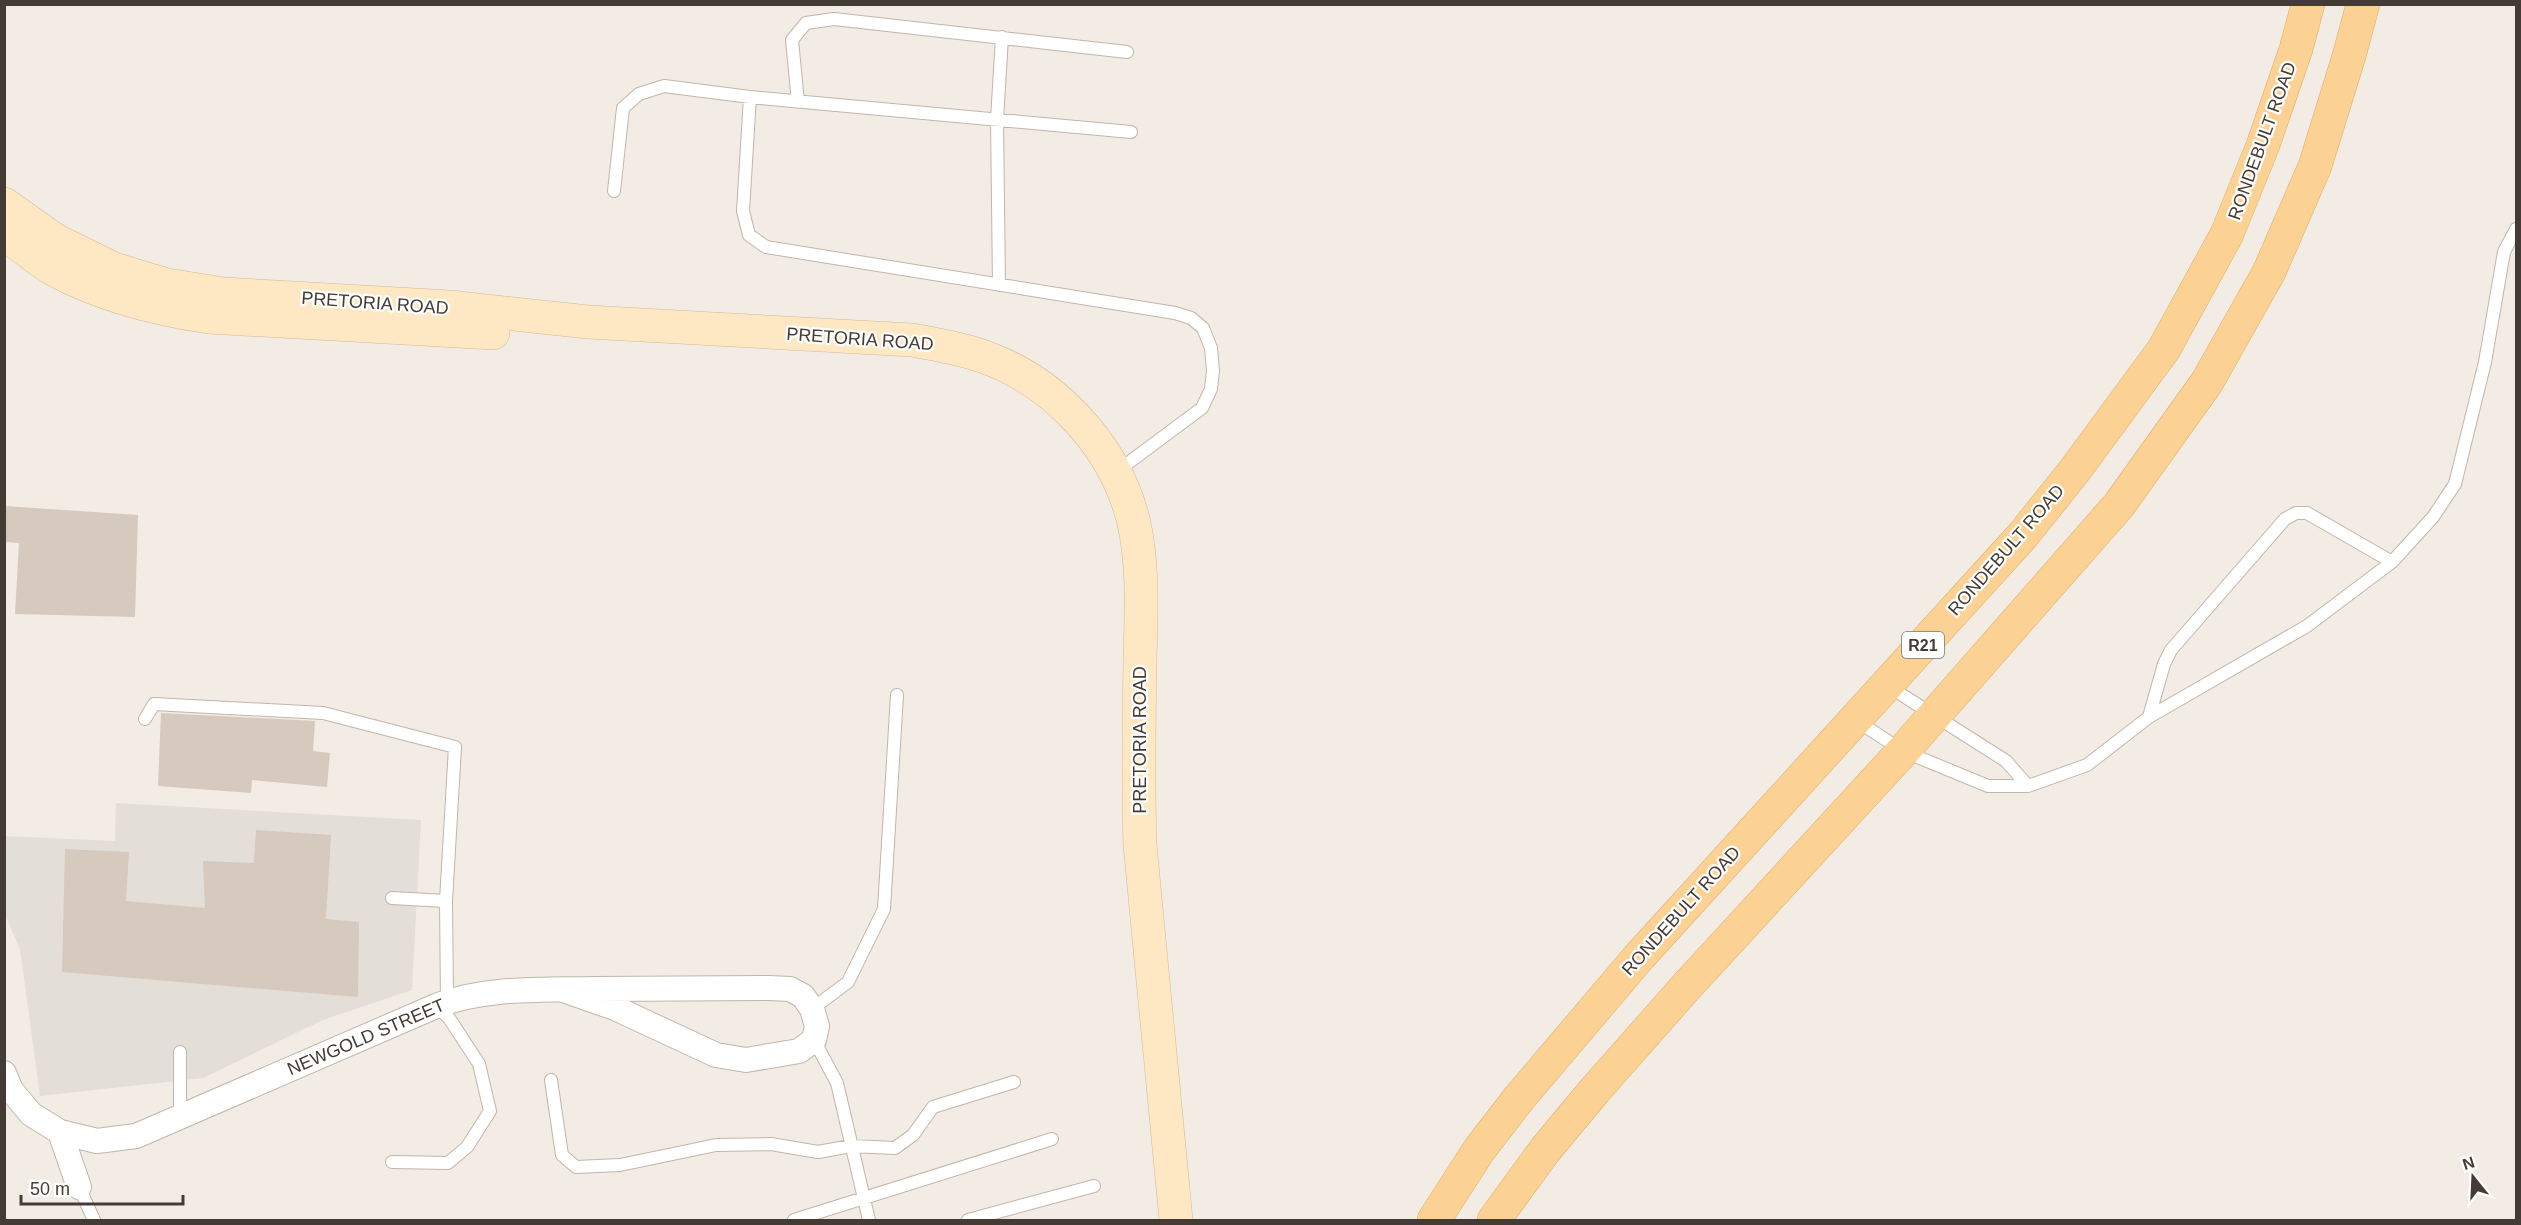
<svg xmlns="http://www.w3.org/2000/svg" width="2521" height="1225" viewBox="0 0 2521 1225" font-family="Arial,sans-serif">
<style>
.industrial{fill:#e4ded9}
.building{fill:#d6c9bd}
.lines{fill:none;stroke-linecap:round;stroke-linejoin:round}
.lane-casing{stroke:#c0b6aa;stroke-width:14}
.street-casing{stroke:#c0b6aa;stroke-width:26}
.secondary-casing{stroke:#d1ba95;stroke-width:34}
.primary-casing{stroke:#e0ac64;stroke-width:34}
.lane{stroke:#fff;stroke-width:12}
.street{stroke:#fff;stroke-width:24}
.secondary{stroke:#fde8c3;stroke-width:33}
.primary{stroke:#fcd294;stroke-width:33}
.labels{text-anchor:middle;stroke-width:4.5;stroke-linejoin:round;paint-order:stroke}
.shield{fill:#fff;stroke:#7c7671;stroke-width:1.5}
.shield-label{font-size:16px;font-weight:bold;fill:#443c34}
.street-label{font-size:18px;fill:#443c34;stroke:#fff}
</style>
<rect width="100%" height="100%" fill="#f2ece4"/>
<path class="industrial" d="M116 803 421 820 412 990 323 1020 203 1078 40 1096 20 949 5 915 4 836 115 841Z"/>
<path class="building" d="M4 506 138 515 135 617 15 614 19 543 4 542Z
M161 713 315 721 313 751 330 753 327 787 252 780 251 793 158 786Z
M256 830 331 835 326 919 359 922 358 997 62 972 65 849 129 852 126 901 205 908 203 861 254 863Z"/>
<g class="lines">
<g class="lane-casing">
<path id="lane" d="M750 97 743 211 749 235 766 247 1175 313 1191 318 1203 328 1211 348 1213 371 1211 389 1202 408 1116 472
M798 102 792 40 806 23 834 19 1127 52
M614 191 623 108 639 94 664 86 750 97 1131 132
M999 285 997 119 1002 37
M1888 686 2006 761 2028 786
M2149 717 2164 664 2171 650 2285 519 2296 513H2307L2392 562
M145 719 154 704 323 713 455 747 446 901
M1857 721 1903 751 1988 786H2028L2087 765 2149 717 2307 626 2392 562 2433 517 2455 484 2485 362 2504 252 2516 229
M392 898 446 901 447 1001
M812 1009 848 982 884 909 897 695
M814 1040 837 1083 869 1220
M180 1052V1117
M551 1080 562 1155 576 1167 620 1165 716 1145 771 1144 818 1152 851 1146 895 1148 913 1135 933 1107 1014 1082
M392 1162 448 1163 467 1147 490 1111 479 1064 449 1018 436 1006
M79 1187 94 1220
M794 1220 1052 1139
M968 1220 1094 1186"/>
</g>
<g class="street-casing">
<path id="street" d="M4 1073 11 1090 31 1114 60 1132 97 1141 136 1136 436 1006C484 987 543 990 595 989 653 989 711 988 769 988L790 989 803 996 812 1009 817 1026 814 1040 799 1051 746 1060 716 1055 615 1008 563 990
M60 1132 79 1187"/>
</g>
<g class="secondary-casing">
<path id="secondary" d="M4 204 55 240 114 269 167 285 224 294 450 307 588 322 912 340C935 344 959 348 982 356 1054 381 1114 445 1133 519 1144 564 1141 614 1140 660 1139 721 1138 783 1140 845L1176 1220
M4 233C20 245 36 259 53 269 102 296 155 309 209 317L493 333"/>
</g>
<g class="primary-casing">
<path id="primary" d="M1434 1220 1479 1150 1520 1097 1638 958 2023 535 2075 470 2164 349 2227 234 2263 145 2296 49 2308 4
M1494 1220 1545 1150 1595 1090 1686 987 1903 751 2119 505 2207 382 2269 272 2315 166 2349 56 2363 4"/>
</g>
<use href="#lane" class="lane"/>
<use href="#street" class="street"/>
<use href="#secondary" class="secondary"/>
<use href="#primary" class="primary"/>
</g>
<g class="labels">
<rect class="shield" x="1902" y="632" width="42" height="26" rx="4.5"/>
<g class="shield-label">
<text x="1923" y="651">R21</text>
</g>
<g class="street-label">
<text transform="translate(2262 141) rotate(-70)" y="6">RONDEBULT ROAD</text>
<text transform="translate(375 303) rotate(4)" y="6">PRETORIA ROAD</text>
<text transform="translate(860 339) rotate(4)" y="6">PRETORIA ROAD</text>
<text transform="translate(2006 550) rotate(-49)" y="6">RONDEBULT ROAD</text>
<text transform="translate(1140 740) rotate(-90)" y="6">PRETORIA ROAD</text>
<text transform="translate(1681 911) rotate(-48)" y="6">RONDEBULT ROAD</text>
<text transform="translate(366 1037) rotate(-23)" y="6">NEWGOLD STREET</text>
</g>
</g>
<rect width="2521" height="1225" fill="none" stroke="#443c34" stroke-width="12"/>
<g transform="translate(2473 1177) rotate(342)" stroke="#ffffff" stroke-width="4.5" paint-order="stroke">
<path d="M0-4.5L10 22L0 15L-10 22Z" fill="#443c34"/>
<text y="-9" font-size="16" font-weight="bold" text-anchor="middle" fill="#443c34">N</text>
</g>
<path d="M21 1195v9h162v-9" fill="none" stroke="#443c34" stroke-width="3"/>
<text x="30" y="1195" font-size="18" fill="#443c34" stroke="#ffffff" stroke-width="4.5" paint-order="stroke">50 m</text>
</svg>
